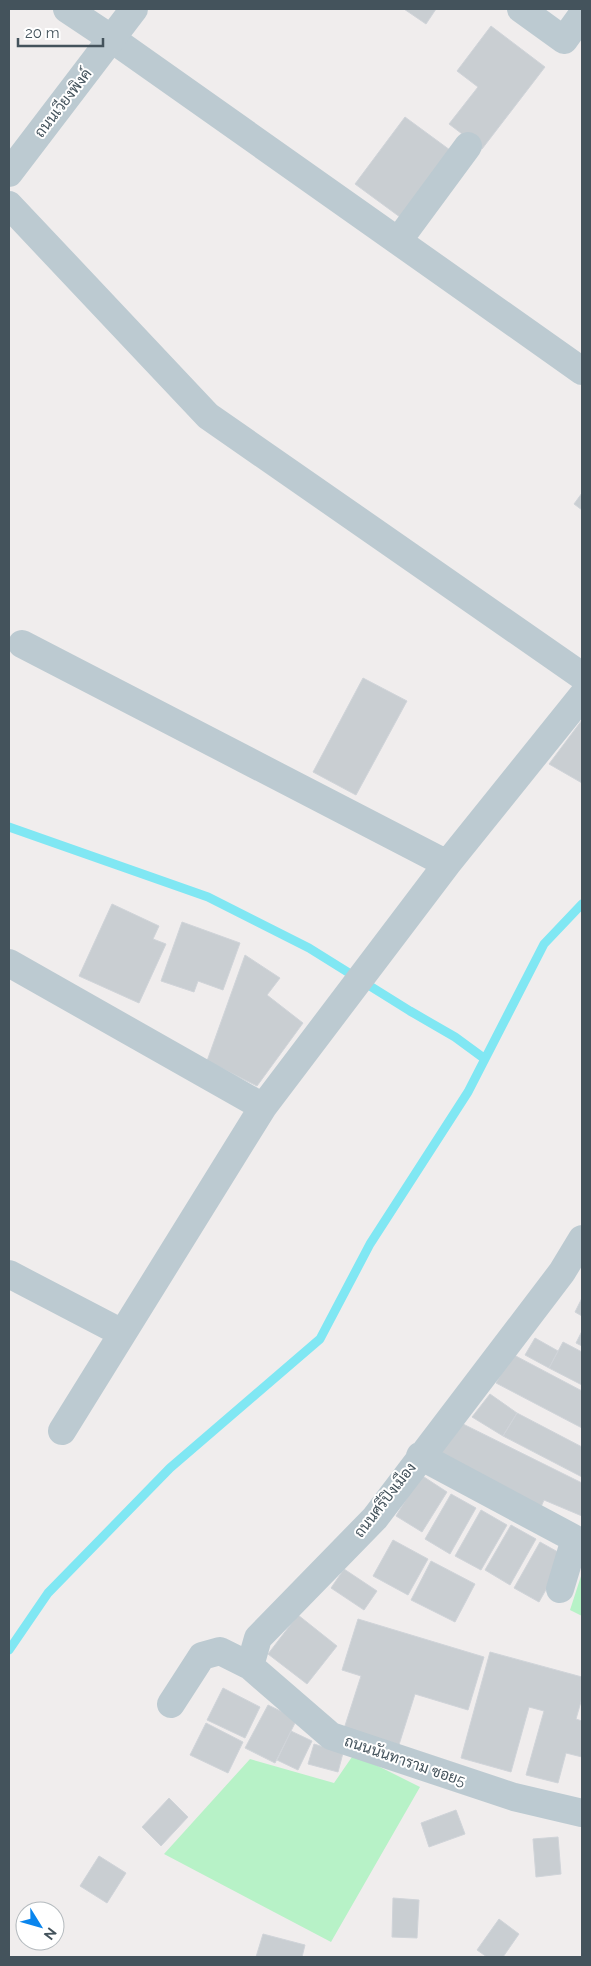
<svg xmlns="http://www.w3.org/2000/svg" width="591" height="1966" viewBox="0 0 591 1966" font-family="Raleway,Sarabun,sans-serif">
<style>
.green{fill:#b7f2c7}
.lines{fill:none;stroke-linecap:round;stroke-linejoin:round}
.stream{stroke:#80e7f3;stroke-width:9}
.building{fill:#c9ced2;stroke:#d0d4d9}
.minor{stroke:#bccad1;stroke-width:28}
.tertiary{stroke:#bccad1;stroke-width:28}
.labels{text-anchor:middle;stroke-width:4;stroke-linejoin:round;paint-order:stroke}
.street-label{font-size:15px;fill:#44535c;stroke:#fff}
</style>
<rect width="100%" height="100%" fill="#f0eded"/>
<path class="green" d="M582 1573V1616L570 1610Z
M354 1754 420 1787 331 1942 164 1854 250 1759 334 1783Z"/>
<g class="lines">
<path class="stream" d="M9 827 208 897 309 948 410 1011 455 1037 485 1059
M9 1650 48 1593 170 1468 320 1339 370 1244 468 1092 544 944 582 904"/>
</g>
<path class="building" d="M404 9H436L426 24Z
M491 26 545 67 482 149 449 124 478 87 457 71Z
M405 117 454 153 404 220 355 184Z
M582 493V510L574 504Z
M363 678 407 701 356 795 313 772Z
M582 720V783L549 764Z
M112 904 159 926 153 939 166 944 139 1003 79 976Z
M182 922 240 943 223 990 198 981 194 992 161 981Z
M245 955 280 978 267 995 303 1023 257 1086 207 1061Z
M582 1298V1316L575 1312Z
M582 1331V1346L576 1343Z
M535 1338 558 1351 549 1368 525 1355Z
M563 1342 582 1352V1385L549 1368Z
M512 1354 582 1391V1428L496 1383Z
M490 1394 517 1413 503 1436 472 1417Z
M517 1413 582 1447V1477L503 1436Z
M459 1422 582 1483V1516L544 1500 540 1509 437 1457Z
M421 1475 447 1492 422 1532 396 1516Z
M451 1494 476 1508 450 1554 425 1539Z
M481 1510 507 1525 481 1570 455 1556Z
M511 1525 536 1539 510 1585 485 1570Z
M393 1540 428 1559 408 1595 373 1576Z
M540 1542 565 1556 539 1602 514 1588Z
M431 1561 475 1584 455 1622 411 1600Z
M344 1569 377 1591 364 1610 331 1588Z
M298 1615 337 1646 307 1684 268 1654Z
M358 1619 484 1657 468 1710 415 1694 397 1751 342 1735 361 1676 342 1670Z
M490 1652 582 1677V1698L576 1719 582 1721V1757L566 1753 558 1783 526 1775 544 1711 529 1707 511 1772 461 1758Z
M223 1688 260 1707 245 1738 207 1720Z
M268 1705 297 1719 275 1763 245 1748Z
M206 1723 243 1742 228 1773 190 1755Z
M291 1731 312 1741 298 1770 277 1760Z
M314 1744 343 1753 338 1772 308 1764Z
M169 1798 188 1817 161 1846 142 1827Z
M456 1810 465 1834 429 1847 421 1823Z
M558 1837 561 1874 536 1877 533 1839Z
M99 1856 126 1873 107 1903 80 1886Z
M393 1898 419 1900 417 1938 392 1937Z
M499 1919 519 1934 503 1957H487L477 1950Z
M263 1934 305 1945 302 1957H256Z"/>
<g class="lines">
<path class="minor" d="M521 9 564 40 582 15
M112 39 582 371
M9 205 208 416 582 676
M398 241 468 146
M22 644 447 864
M9 963 263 1107
M9 1274 122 1333
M62 1431 263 1107 447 864 582 696
M420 1456 575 1539 560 1589
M250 1666 258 1638 375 1518 562 1272 582 1239
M171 1704 202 1656 220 1651 250 1666 331 1736 514 1797 582 1813"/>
<path class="tertiary" d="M67 9 112 39
M9 173 134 9"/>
</g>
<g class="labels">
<g class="street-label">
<text transform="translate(63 103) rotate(-52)" y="5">ถนนเวียงพิงค์</text>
<text transform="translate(385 1500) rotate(-52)" y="5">ถนนศรีปิงเมือง</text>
<text transform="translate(405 1761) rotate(19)" y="5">ถนนนันทาราม ซอย5</text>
</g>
</g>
<rect width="591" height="1966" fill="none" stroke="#44535c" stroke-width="20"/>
<g transform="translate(40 1926) rotate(127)"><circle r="24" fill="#ffffff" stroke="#b4babe"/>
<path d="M0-4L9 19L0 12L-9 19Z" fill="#0a85ed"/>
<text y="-8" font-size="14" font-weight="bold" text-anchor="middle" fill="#44535c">N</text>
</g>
<path d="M18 38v8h85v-8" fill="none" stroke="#44535c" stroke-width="2.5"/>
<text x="25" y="38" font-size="15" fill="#44535c" stroke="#ffffff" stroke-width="4" paint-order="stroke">20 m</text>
</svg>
